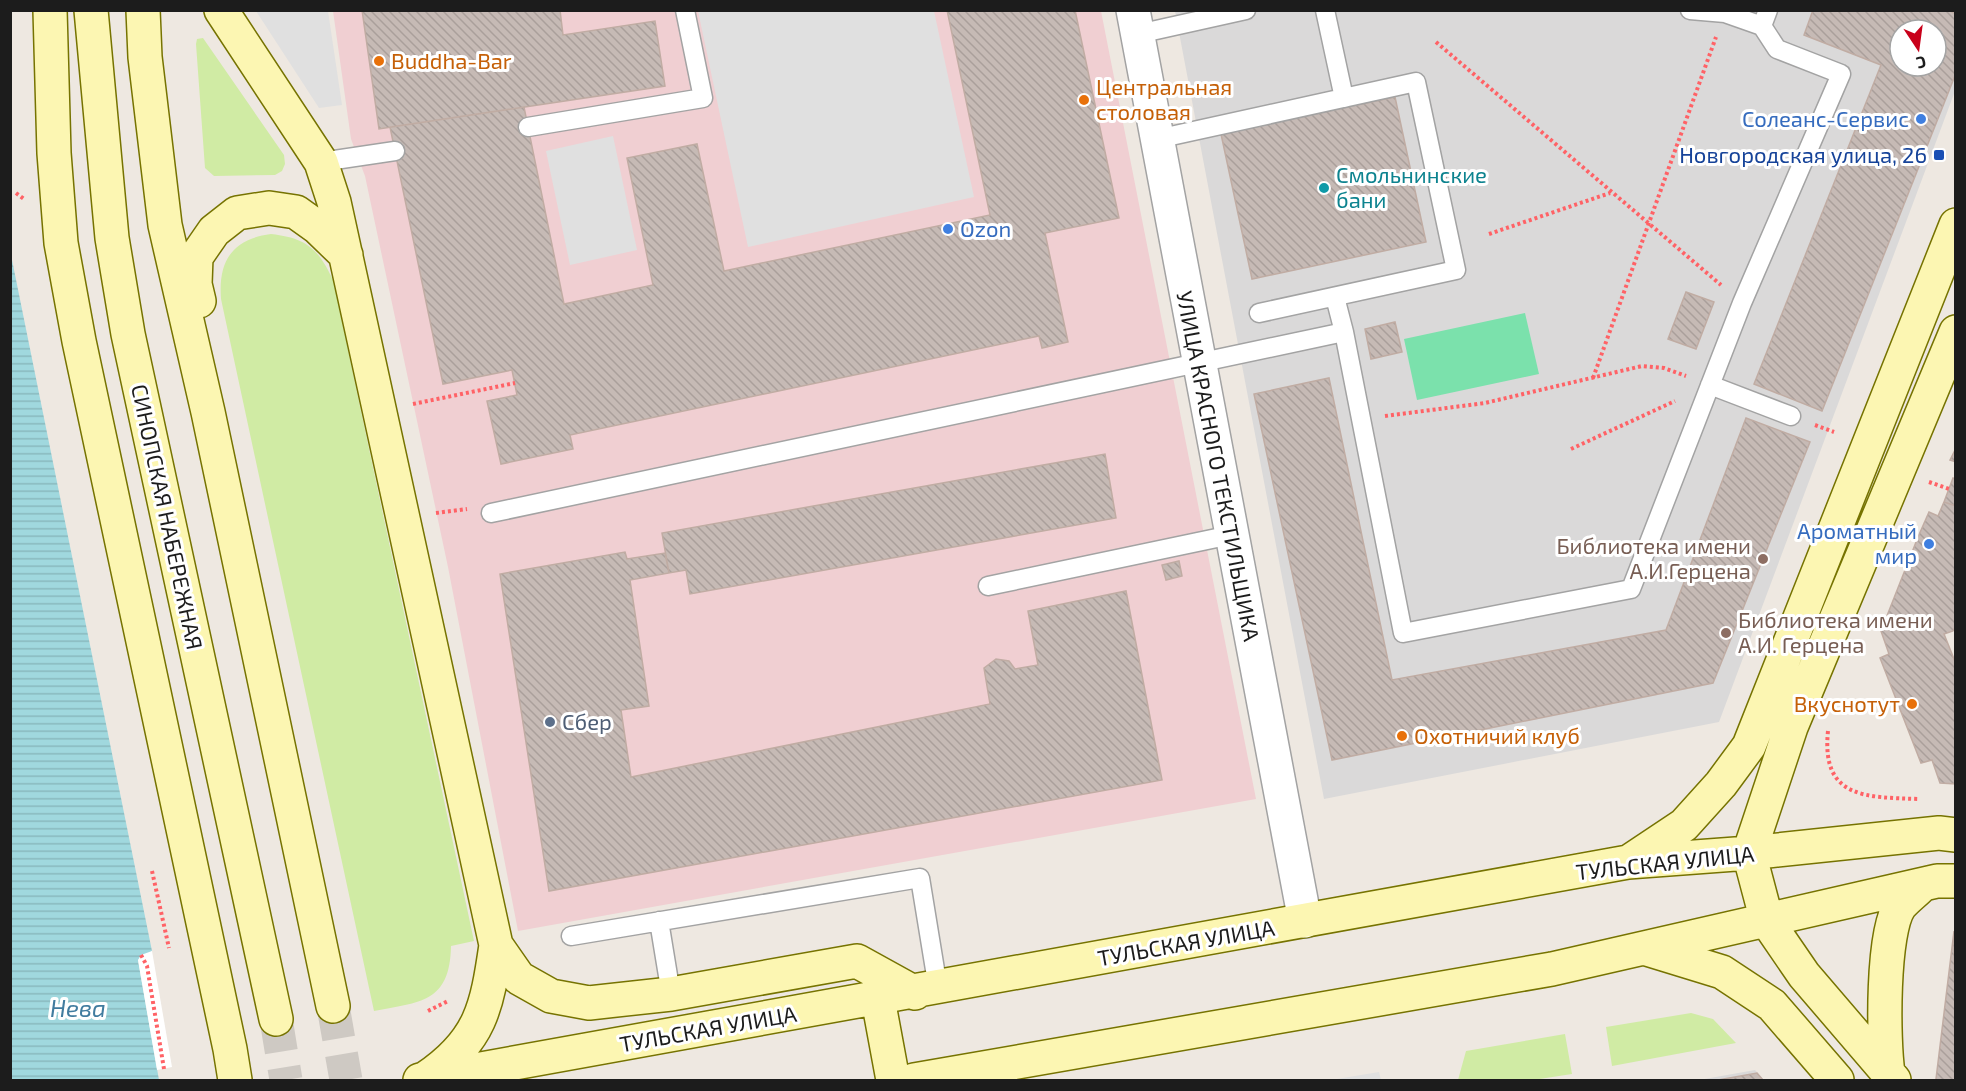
<svg xmlns="http://www.w3.org/2000/svg" width="1966" height="1091" viewBox="0 0 1966 1091" font-family="'Exo 2',sans-serif">
<style>
.residential{fill:#dad9d9;fill-rule:evenodd}
.commercial{fill:#f0cfd2}
.grass{fill:#d0eba4}
.pitch{fill:#7be1ac}
.parking{fill:#e0e0e0}
.water{fill:url(#water-rules)}
.pier{fill:#fff}
.building{fill:url(#building-back-hatch);stroke:#c0aca3;stroke-width:1.5;fill-rule:evenodd}
.lines{fill:none;stroke-linecap:round;stroke-linejoin:round}
.secondary-tunnel{stroke:#cec9c3;stroke-width:33;stroke-dasharray:33 16;stroke-linecap:butt}
.lane-casing{stroke:#a3a3a3;stroke-width:21}
.street-casing{stroke:#a3a3a3;stroke-width:36}
.secondary-casing{stroke:#767301;stroke-width:36}
.path{stroke:#ff6266;stroke-width:4;stroke-dasharray:3 3;stroke-linecap:butt}
.lane{stroke:#fff;stroke-width:18}
.street{stroke:#fff;stroke-width:33}
.secondary{stroke:#fcf6b2;stroke-width:33}
.food-dot{fill:#e8710a;stroke:#fff;stroke-width:2}
.shop-dot{fill:#3f7fe0;stroke:#fff;stroke-width:2}
.transit-dot{fill:#1a4fb4;stroke:#fff;stroke-width:2}
.culture-dot{fill:#0f9aa8;stroke:#fff;stroke-width:2}
.education-dot{fill:#8d6e63;stroke:#fff;stroke-width:2}
.service-dot{fill:#5c6f8a;stroke:#fff;stroke-width:2}
.labels{text-anchor:middle;stroke-width:6;stroke-linejoin:round;paint-order:stroke}
.food-label{font-size:22px;fill:#c56008;stroke:#fff;text-anchor:start}
.shop-label{font-size:22px;fill:#366cbe;stroke:#fff;text-anchor:end}
.transit-label{font-size:22px;fill:#164399;stroke:#fff;text-anchor:end}
.culture-label{font-size:22px;fill:#0d838f;stroke:#fff;text-anchor:start}
.street-label{font-size:22px;fill:#1c1c1c;stroke:#fff}
.education-label{font-size:22px;fill:#785e54;stroke:#fff;text-anchor:end}
.service-label{font-size:22px;fill:#4e5e75;stroke:#fff;text-anchor:start}
.water-label{font-size:24px;font-style:italic;fill:#417c9f;stroke:#fff}
</style>
<defs>
<pattern id="water-rules" width="6" height="5" patternUnits="userSpaceOnUse" patternTransform="scale(1.5)"><rect width="6" height="5" fill="#a0d8de"/><path d="M0 2.5h6" fill="none" stroke="#89b9be"/></pattern>
<pattern id="building-back-hatch" width="6" height="6" patternUnits="userSpaceOnUse" patternTransform="scale(1.5)"><rect width="6" height="6" fill="#c6bab5"/><path d="M-1 5l2 2M0 0l6 6M5-1l2 2" fill="none" stroke="#aa9f9b"/></pattern>
</defs>
<rect width="100%" height="100%" fill="#eee8e1"/>
<path class="residential" d="M1175 11H1955V91L1719 722 1324 799ZM1900 30H1936V66H1900Z
M1755 1070 1764 1080H1699Z"/>
<path class="commercial" d="M333 11H1101L1256 799 518 931 448 567 365 176 351 139Z"/>
<path class="grass" d="M203 38 284 155 285 164 282 171 275 175 214 176 205 168 196 44 197 39Z
M271 234C306 238 318 248 333 280L474 941 451 946C450 1003 420 1002 374 1011L221 299C218 260 233 239 271 234Z
M1691 1013 1713 1019 1736 1043 1612 1066 1606 1027Z
M1565 1034 1572 1074 1533 1080H1458L1466 1051Z"/>
<path class="pitch" d="M1525 313 1539 374 1417 400 1404 339Z"/>
<path class="parking" d="M256 11H328L342 105 319 108Z
M698 11H934L974 197 748 247Z
M613 136 637 250 570 265 546 151Z
M1379 1072 1381 1080H1331Z"/>
<path class="water" d="M10 250 152 951 138 960 159 1080H11Z"/>
<path class="pier" d="M152 951 172 1067 157 1070 138 960 141 955Z"/>
<path class="building" d="M362 10H560L563 35 655 21 665 86 379 129Z
M947 10H1075L1119 218 1045 233 1068 342 1042 348 1039 336 570 435 573 449 501 464 487 401 517 395 512 370 443 384 390 127 524 107 564 304 653 285 627 158 697 144 724 271 990 215Z
M1813 10H1948L1956 14V73L1822 411 1754 384 1881 65 1804 35ZM1900 30H1936V66H1900Z
M1395 97 1426 242 1252 279 1221 134Z
M1686 292 1714 302 1696 349 1668 339Z
M1395 322 1402 352 1371 359 1365 329Z
M1329 378 1392 680 1666 630 1746 418 1810 442 1713 683 1332 760 1254 394Z
M1956 448V462L1950 460Z
M1105 454 1116 518 690 594 686 570 669 573 662 533Z
M1953 478 1956 479V506L1944 502Z
M1944 502 1956 506V626L1953 631 1944 634 1956 664V784L1940 783 1932 760 1921 763 1880 658 1889 654 1881 631 1918 537 1929 512 1938 516Z
M625 552 627 559 665 553 669 573 630 580 649 706 621 710 631 777 990 704 984 668 996 659 1009 661 1015 669 1038 665 1028 611 1126 591 1162 780 549 891 500 574Z
M1179 561 1182 576 1166 580 1162 565Z
M1954 931 1956 1080H1937L1936 1079Z
M1757 1073 1763 1080H1718Z"/>
<g class="lines">
<path class="secondary-tunnel" d="M333 1006 346 1080
M276 1019 286 1080"/>
<g class="lane-casing">
<path id="lane" d="M1325 10 1344 98
M1690 10 1725 13 1762 26
M1138 34 1246 10
M528 127 703 98 685 10
M1157 139 1416 82 1456 270 1259 313
M321 162 395 151
M1335 297 1344 332
M1710 385 1791 416
M491 513 1344 332 1403 633 1631 589 1742 303 1841 74 1777 49 1762 26 1768 10
M988 586 1231 535
M659 921 671 994
M571 936 920 878 938 988"/>
</g>
<g class="street-casing">
<path id="street" d="M1133 10 1305 921"/>
</g>
<g class="secondary-casing">
<path id="secondary" d="M50 10 54 153 61 243 79 341 230 1049 235 1080
M91 10 112 238 128 334 276 1019
M143 10 145 57 165 225 208 412 333 1006
M221 10 321 162 334 202 496 945C487 1007 481 1041 426 1078
M199 301 195 284 196 257 214 231 237 213 269 208 296 212 317 227 346 255
M1749 853 1791 727 1956 332
M1749 853 1767 921 1804 975 1894 1080
M1630 861 1684 825 1721 784 1749 746 1956 225
M496 945 519 978 551 996 589 1003 671 994 857 961 915 993
M1647 949 1722 972 1772 1005 1837 1080
M878 999 893 1080
M1888 1073C1883 1041 1882 931 1900 906 1906 899 1914 893 1921 886
M420 1080 1628 862 1749 853 1939 833 1956 835
M914 1080 1552 969 1937 881H1956"/>
</g>
<path class="path" d="M1436 42 1721 285
M16 193 24 199
M1489 234 1610 193
M1593 378 1716 37
M413 404 515 383
M1385 416 1485 403 1642 366 1664 368 1686 376
M1815 425 1834 432
M1571 449 1675 401
M1929 482 1949 489
M436 513 467 509
M1828 731C1821 799 1866 797 1918 799
M152 871 169 948
M141 955 147 966 164 1069
M428 1011 448 1001"/>
<use href="#lane" class="lane"/>
<use href="#street" class="street"/>
<use href="#secondary" class="secondary"/>
</g>
<g class="food-dot">
<circle cx="379" cy="61" r="6"/>
<circle cx="1084" cy="100" r="6"/>
<circle cx="1912" cy="704" r="6"/>
<circle cx="1402" cy="736" r="6"/>
</g>
<g class="shop-dot">
<circle cx="1921" cy="119" r="6"/>
<circle cx="948" cy="229" r="6"/>
<circle cx="1929" cy="544" r="6"/>
</g>
<rect class="transit-dot" x="1933" y="149" width="12" height="12" rx="3"/>
<circle class="culture-dot" cx="1324" cy="188" r="6"/>
<g class="education-dot">
<circle cx="1763" cy="559" r="6"/>
<circle cx="1726" cy="633" r="6"/>
</g>
<circle class="service-dot" cx="550" cy="722" r="6"/>
<g class="labels">
<g class="food-label">
<text x="391" y="69">Buddha-Bar</text>
<text x="1096" y="95">Центральная<tspan x="1096" dy="25">столовая</tspan></text>
<text x="1900" y="712" text-anchor="end">Вкуснотут</text>
<text x="1414" y="744">Охотничий клуб</text>
</g>
<g class="shop-label">
<text x="1909" y="127">Солеанс-Сервис</text>
<text x="960" y="237" text-anchor="start">Ozon</text>
<text x="1917" y="539">Ароматный<tspan x="1917" dy="25">мир</tspan></text>
</g>
<g class="transit-label">
<text x="1927" y="163">Новгородская улица, 26</text>
</g>
<g class="culture-label">
<text x="1336" y="183">Смольнинские<tspan x="1336" dy="25">бани</tspan></text>
</g>
<g class="street-label">
<text transform="translate(1218 466) rotate(79)" y="8">УЛИЦА КРАСНОГО ТЕКСТИЛЬЩИКА</text>
<text transform="translate(167 517) rotate(78)" y="8">СИНОПСКАЯ НАБЕРЕЖНАЯ</text>
<text transform="translate(1665 863) rotate(-6)" y="8">ТУЛЬСКАЯ УЛИЦА</text>
<text transform="translate(1186 943) rotate(-10)" y="8">ТУЛЬСКАЯ УЛИЦА</text>
<text transform="translate(708 1029) rotate(-10)" y="8">ТУЛЬСКАЯ УЛИЦА</text>
</g>
<g class="education-label">
<text x="1751" y="554">Библиотека имени<tspan x="1751" dy="25">А.И.Герцена</tspan></text>
<text x="1738" y="628" text-anchor="start">Библиотека имени<tspan x="1738" dy="25">А.И. Герцена</tspan></text>
</g>
<g class="service-label">
<text x="562" y="730">Сбер</text>
</g>
<g class="water-label">
<text x="78" y="1017">Нева</text>
</g>
</g>
<rect width="1966" height="1091" fill="none" stroke="#1c1c1c" stroke-width="24"/>
<g transform="translate(1918 48) rotate(167)"><circle r="28" fill="#ffffff" stroke="#a4a4a4" stroke-width="1.5"/>
<path d="M0-4.5L10 22L0 15L-10 22Z" fill="#c9001a"/>
<text y="-9" font-size="16" font-weight="bold" text-anchor="middle" fill="#1c1c1c">С</text>
</g>
</svg>
